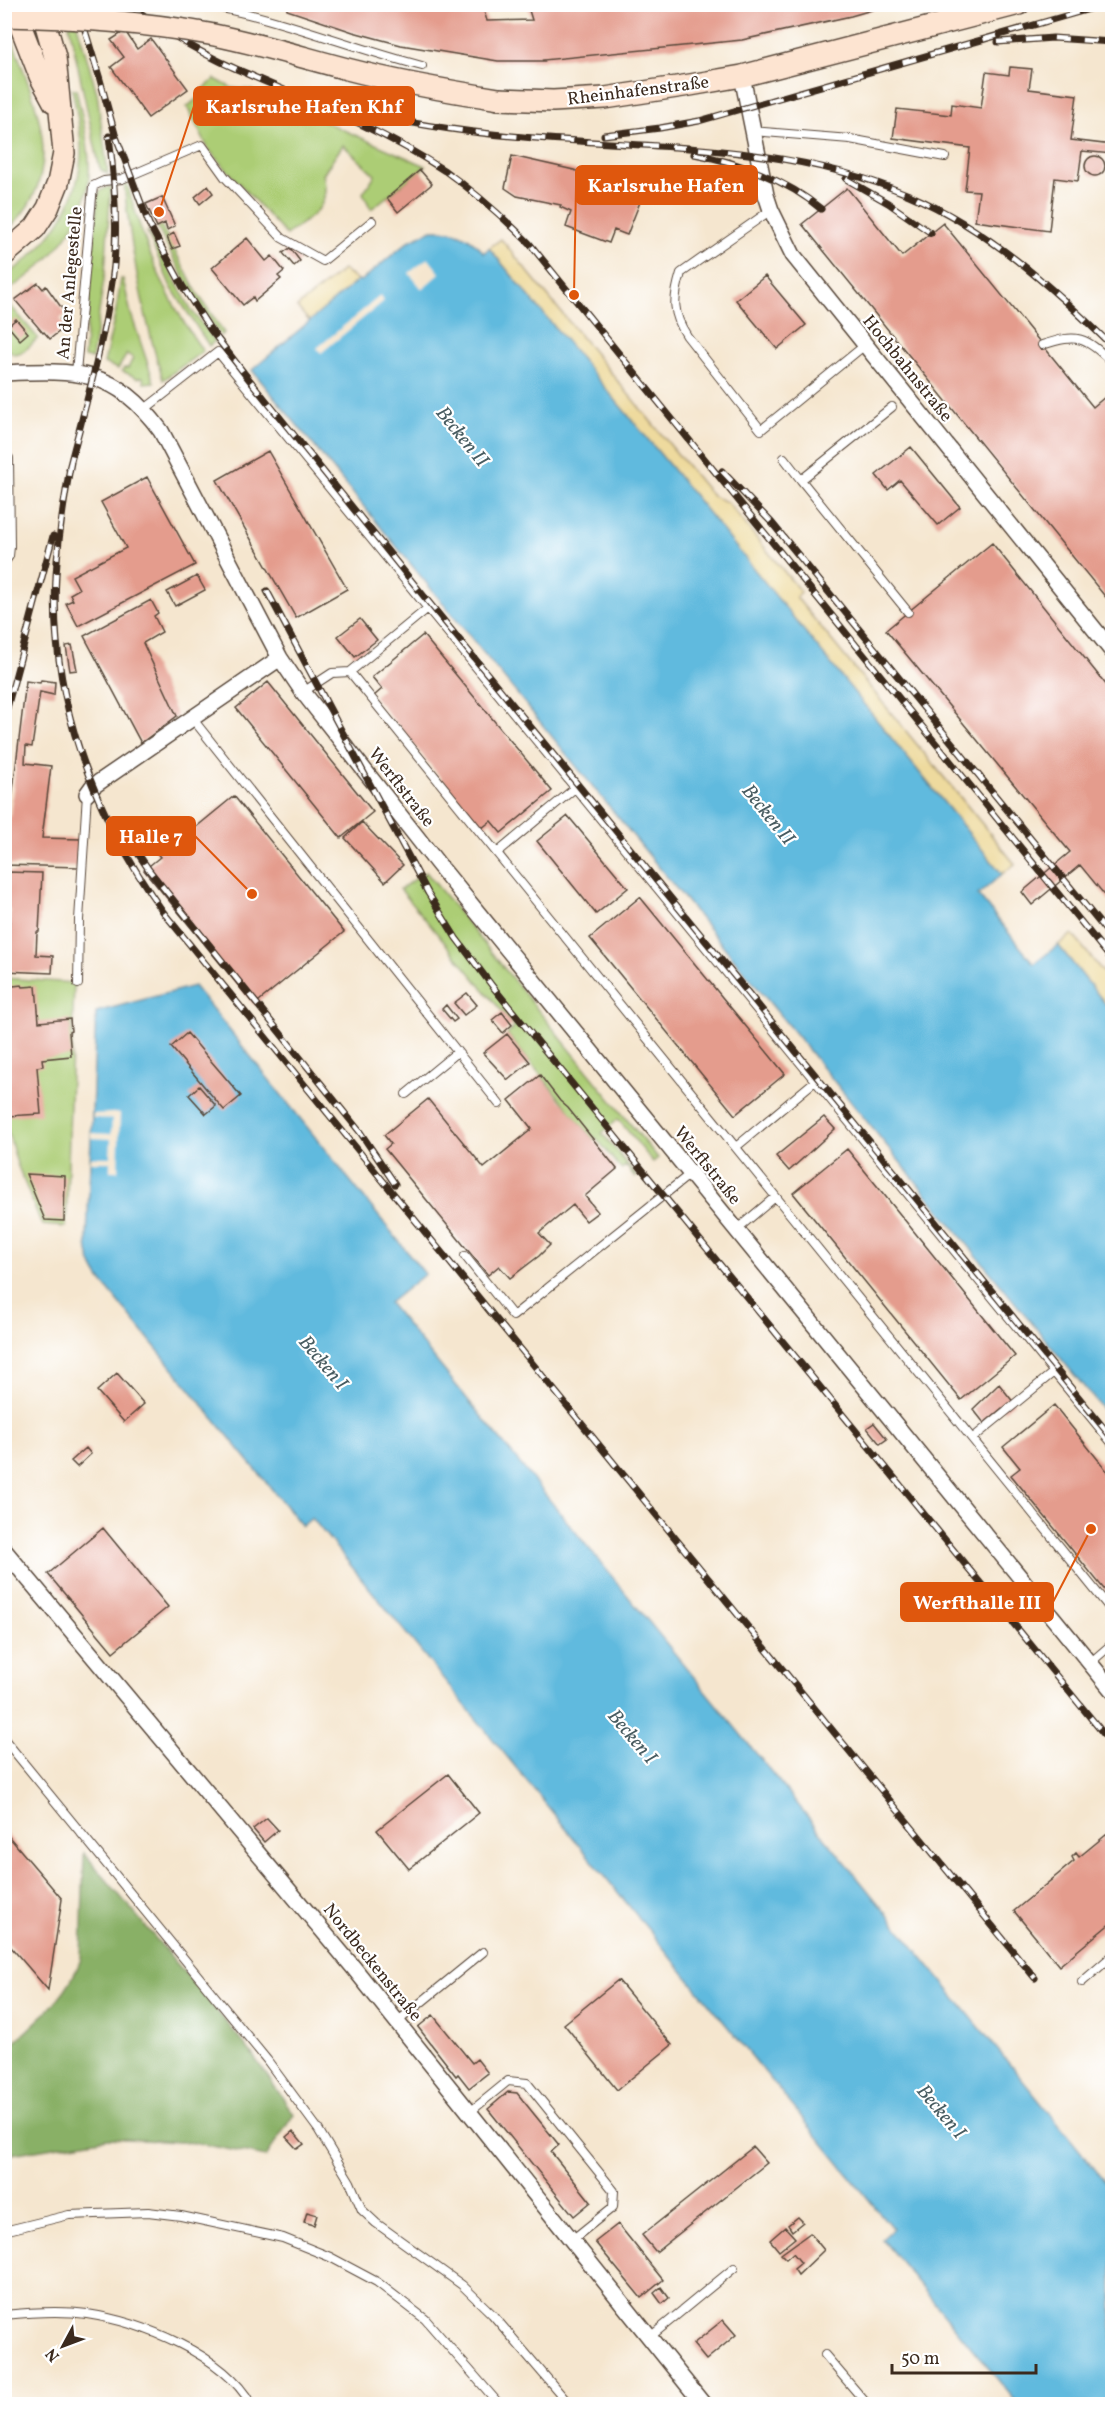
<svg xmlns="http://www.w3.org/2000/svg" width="1117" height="2409" viewBox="0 0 1117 2409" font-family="Vollkorn,serif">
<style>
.green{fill:#accd75;stroke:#747c4a;stroke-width:1.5}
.forest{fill:#89b066;stroke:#626d42;stroke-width:1.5}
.sand{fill:#eeda9e;stroke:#94825e;stroke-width:1.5}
.water{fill:#61bade;stroke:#4e727e;stroke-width:1.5}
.pier{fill:#f5e6cf}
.building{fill:#e49c8d}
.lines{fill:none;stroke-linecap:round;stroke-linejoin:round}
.lane-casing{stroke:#574639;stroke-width:10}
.street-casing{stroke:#574639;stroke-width:18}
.secondary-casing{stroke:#574639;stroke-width:24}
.lane{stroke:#fff;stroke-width:8}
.street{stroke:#fff;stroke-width:15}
.secondary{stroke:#fde4d1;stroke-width:21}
.rail-casing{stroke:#3b2a1e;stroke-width:7}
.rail{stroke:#fff;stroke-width:4.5;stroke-dasharray:14;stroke-linecap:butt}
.secondary-bridge-casing{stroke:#574639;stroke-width:24;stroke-linecap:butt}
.secondary-bridge{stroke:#fde4d1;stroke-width:21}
.labels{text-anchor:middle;stroke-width:4.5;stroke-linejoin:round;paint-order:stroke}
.street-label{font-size:18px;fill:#3b2a1e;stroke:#fff}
.water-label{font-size:20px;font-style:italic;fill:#485c61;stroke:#fff}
.leader{fill:none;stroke:#df570d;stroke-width:2}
.callout-dot{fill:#df570d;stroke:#fff;stroke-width:2}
.callout{fill:#df570d;stroke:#df570d;stroke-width:2}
.callout-label{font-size:20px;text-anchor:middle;font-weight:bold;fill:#fff}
</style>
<rect width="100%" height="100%" fill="#fff"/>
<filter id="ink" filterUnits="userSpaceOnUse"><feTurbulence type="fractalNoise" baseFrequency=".0167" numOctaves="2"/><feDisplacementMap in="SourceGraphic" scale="12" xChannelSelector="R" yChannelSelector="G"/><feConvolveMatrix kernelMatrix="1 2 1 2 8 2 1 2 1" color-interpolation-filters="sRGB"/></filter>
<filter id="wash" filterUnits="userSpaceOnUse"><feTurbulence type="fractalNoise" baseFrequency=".008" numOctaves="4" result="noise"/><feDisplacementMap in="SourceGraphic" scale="24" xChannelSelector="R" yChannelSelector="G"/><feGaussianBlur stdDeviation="1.35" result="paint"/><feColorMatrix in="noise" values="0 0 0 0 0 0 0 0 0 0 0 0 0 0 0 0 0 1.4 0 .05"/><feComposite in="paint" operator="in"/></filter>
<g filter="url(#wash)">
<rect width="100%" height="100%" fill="#f5e6cf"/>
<path class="green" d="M76 21 97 93 108 174 101 170 99 165 69 25Z
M5 36H11C35 104 72 174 5 232Z
M215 79 232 88 252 90 426 166 371 209 363 193 375 175 343 145 323 174C332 209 311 216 286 235L209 150 187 107 201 95 200 92Z
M72 89H76C81 113 88 137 89 162 93 218 50 265 5 292V276C48 248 81 203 81 149 81 129 76 109 72 89Z
M127 183C143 244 166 300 203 351L163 380C143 316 131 251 124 184Z
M111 186 105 272 92 359 84 357 98 195 101 190Z
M161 225 198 294 224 333 221 336C196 302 177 265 157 227Z
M148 231 192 311 215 341 209 346 171 287 147 232Z
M121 279H123L131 314 154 382 144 383 143 377 137 378 122 371 124 368H128L133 358 127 354 118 369 104 363 116 311Z
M4 303 10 305 38 338C31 345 25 353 14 354L5 347Z
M426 872 658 1158 653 1162 618 1119 602 1133 637 1176 635 1177 626 1166 621 1169 596 1138 593 1139 507 1034 515 1027 400 889Z
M4 978 74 983 66 1227 42 1225 17 1164 5 1121Z"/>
<path class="forest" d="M84 1853 247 2047 294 2114 266 2157 197 2143 108 2138 5 2155V2051C34 2023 67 1999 81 1959Z"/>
<path class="sand" d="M501 239 712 496 727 502 801 592 796 597 1015 864 1002 874 670 466 489 248Z
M343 270 358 280 310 322 297 307Z
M1072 934 1112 983V1012L1058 945Z"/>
<path class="water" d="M432 230C454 229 470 235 484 253L489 248 670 466 1002 874 978 895 1034 964 1058 945 1112 1012V1421L252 370 358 280 361 281 409 241Z
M194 986 425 1274 389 1303 1112 2190V2404H1018L882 2239 893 2229 312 1518 302 1526 102 1282C92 1268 87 1256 87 1239L96 1012Z"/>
<path class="pier" d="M428 258 440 273 422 289 409 273Z
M380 296 384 301 321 353 317 348Z
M113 1113H120L118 1171H110V1162H90L91 1157H110L111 1139 91 1138V1133L111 1134 112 1119 93 1118V1114Z"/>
<g id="blocks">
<path class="building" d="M286 4H482L487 21 532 20 527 4 889 5 851 16 742 40 543 60 544 61H498L401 45 353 32 287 10Z
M125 31 137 49 151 39 188 89 148 118 111 67 124 57 111 40Z
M1010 67 1032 69 1029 89 1077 95 1071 140 1112 145V154L1082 151 1078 181 1055 178 1049 231 975 221 979 191 965 190 970 148 893 138 897 109 951 115 952 104 981 108 986 72 1009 75Z
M1085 166a10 10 0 1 1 20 0a10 10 0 1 1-20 0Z
M512 156 574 170 642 197 627 235 614 230 609 243 566 227 571 212 560 207 561 205 517 196 505 188Z
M420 170 432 184 398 212 387 198Z
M208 186 213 193 200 204 195 197Z
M847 188 902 256 943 223 1093 407 1112 391V605L802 224Z
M162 197 175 226 167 230 165 223 157 227 146 204Z
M174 233 180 246 172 249 167 237Z
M247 238 266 261 272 256 284 271 278 276 281 279 255 301 253 297 243 305 212 268Z
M290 248 300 261 294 266 283 253Z
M765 276 806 325 777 349 736 300Z
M38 283 43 289 46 286 66 314 60 319 66 326 50 339 44 332 43 333 15 300Z
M16 319 28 333 20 340 8 326Z
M911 447 960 507 938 525 900 480 888 490 876 475Z
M268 451 347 589 296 618 217 480Z
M147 477 195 565 78 626 66 603 73 600 70 594 79 589 72 576 126 548 101 502Z
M992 543 1112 692V904L1080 865 1032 905 1022 892 1070 852 886 630Z
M197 576 205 590 175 606 167 592Z
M151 600 158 613 154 616 162 632 143 643 177 716 141 743 84 636Z
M360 619 377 640 355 657 338 636Z
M423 635 552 791 501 833 491 821 482 828 374 696 382 689 372 677Z
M72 645 77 670 70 671 66 646Z
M41 680 55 682 54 695 40 692 32 747 26 746 25 763 51 766 42 838 80 839 79 867 4 865 26 681 40 683Z
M268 682 373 812 341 838 236 708Z
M234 796 344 932 254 1005 144 870 160 857 137 829 151 819 173 846Z
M568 816 628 888 596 914 537 841Z
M362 822 403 865 385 882 345 838Z
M6 872 42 873 39 932H37L36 955 53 956 52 973 4 971 6 931H9L10 910H4Z
M640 897 785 1074 735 1115 590 938Z
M22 985 23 987 36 986 39 1022 70 1019 71 1031 69 1032 71 1056 42 1059 43 1066 37 1067 41 1114 8 1116 4 1088V1025L7 1024 4 987Z
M467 993 477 1005 464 1015 454 1003Z
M446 1005 457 1019 453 1022 442 1009Z
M502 1012 512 1025 503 1033 492 1020Z
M187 1033 241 1096 224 1110 171 1047Z
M507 1034 530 1062 508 1080 483 1053Z
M540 1075 560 1101 568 1108 617 1169 585 1196 598 1212 586 1221 573 1205 539 1233 550 1245 539 1256 510 1278 499 1266 488 1275 385 1149 391 1144 384 1135 428 1099 484 1168 532 1129 509 1100Z
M199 1086 216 1106 206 1114 189 1095Z
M824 1117 835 1129 789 1171 776 1156Z
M847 1149 1015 1356 961 1400 793 1193Z
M26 1174 65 1176 64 1221 45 1220Z
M117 1373 144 1404 124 1422 97 1391Z
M999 1384 1014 1403 1004 1411 1002 1408 984 1423 973 1409Z
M1054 1405 1112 1477V1599L1011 1475 1020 1468 1003 1447Z
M874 1423 887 1439 880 1444 867 1428Z
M86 1448 91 1454 77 1467 71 1461Z
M103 1528 168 1607 113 1652 48 1574Z
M448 1774 479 1813 409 1869 377 1830Z
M267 1818 278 1830 264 1842 253 1829Z
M1112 1830V1922L1059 1966 1014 1911 1074 1861 1072 1857 1076 1853 1079 1857Z
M4 1831 62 1899 48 1990 4 1939Z
M618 1980 672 2045 617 2090 564 2024Z
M433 2015 472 2063 477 2059 488 2073 469 2088 458 2074 456 2076 418 2027Z
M508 2092 517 2093 559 2145 551 2152 591 2202 574 2216 488 2109Z
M293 2131 304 2144 297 2149 286 2137Z
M753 2147 767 2163 656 2252 642 2235Z
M307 2212 317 2215 314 2225 304 2222Z
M798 2217 803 2222 792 2231 788 2225Z
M618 2224 663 2280 641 2298 595 2242Z
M785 2227 795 2238 779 2251 770 2240Z
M810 2233 824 2250 798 2275 794 2269 801 2263 793 2253 786 2259 781 2254Z
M661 2287 669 2298 662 2304 654 2293Z
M723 2320 736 2335 706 2360 693 2344Z"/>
</g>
</g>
<g filter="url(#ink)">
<use href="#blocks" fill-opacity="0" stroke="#574639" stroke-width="1.5"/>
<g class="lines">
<g class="lane-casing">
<path id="lane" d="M200 4C276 16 348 47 422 66
M753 131 850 139 945 157
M771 210 681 273C673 299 672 313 687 336L761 430 865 345
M1042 345C1079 333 1084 337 1112 362
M76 372 93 186 104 181 122 179 202 145 225 177 282 238 323 261 372 221
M145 409 218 352 1112 1443
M784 458 801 480 892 407
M801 480 908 612
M4 563 9 556 10 546 9 458
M350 672 1112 1611
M303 692 332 673 350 672 428 608
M192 718 499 1104
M497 853 575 788
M78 984 79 920 87 794
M406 1094 457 1052
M736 1147 815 1081
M736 1230 775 1197
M465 1256 513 1316 690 1174
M973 1438 1055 1371
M1090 1663 1112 1644
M4 1739 267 2060 318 2129 350 2182 362 2210 376 2223 462 2285 492 2314 569 2404
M1082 1982 1112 1956
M397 2022 483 1952
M470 2112 508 2081 527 2083 614 2191 613 2207 572 2240
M4 2231 69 2215 148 2212 181 2216 283 2238 330 2257 377 2282 425 2319 499 2404
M4 2315C32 2312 60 2310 87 2314 141 2322 223 2354 251 2404
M650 2337 734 2268
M825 2355 867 2404"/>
</g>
<g class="street-casing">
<path id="street" d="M742 76 766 195 771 210 793 255 1112 651
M4 373C77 370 115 368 161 431L280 658 303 692 438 864 1112 1690
M87 794 92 787 280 658
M4 1550 353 1967 703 2404"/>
</g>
<g class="secondary-casing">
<path id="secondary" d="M12 4 40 76 54 102
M499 99 553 101 605 98 690 85 742 76 1019 4
M4 255 35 228 48 208 58 183 64 153 55 57 40 4"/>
</g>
<use href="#lane" class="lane"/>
<use href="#street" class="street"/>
<use href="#secondary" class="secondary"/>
<g class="rail-casing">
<path id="rail" d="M77 4 99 76 115 134 149 224 183 287 210 329 244 373 431 605 1112 1438
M129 4C167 34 208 58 253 76
M998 42 1053 38 1112 42
M247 74C314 103 383 130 445 171 475 192 503 217 529 243L1112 960
M338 107C395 121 453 131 512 136 646 149 782 141 909 195 987 228 1053 288 1112 346
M604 135 660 128 699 121 1107 4
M694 154C738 162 787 180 821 209
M846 179 888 203 931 233
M71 462C64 500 58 537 56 576 49 699 93 814 164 913L1035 1978
M69 469C85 407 103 345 112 282 119 234 115 183 109 136
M722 471 772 523 1112 938
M267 591 428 893 456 938 493 987 1112 1744
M4 719 53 536
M129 840 149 870 360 1132 395 1184"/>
</g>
<use href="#rail" class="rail"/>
<g class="secondary-bridge-casing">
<path id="secondary-bridge" d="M4 16C73 17 142 22 209 34 256 43 301 57 347 69 397 82 448 91 499 99"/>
</g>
<use href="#secondary-bridge" class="secondary-bridge"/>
</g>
</g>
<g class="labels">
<g class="street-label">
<text transform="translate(638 90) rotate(-7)" y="6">Rheinhafenstraße</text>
<text transform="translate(69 283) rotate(-85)" y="6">An der Anlegestelle</text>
<text transform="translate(908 368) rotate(51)" y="6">Hochbahnstraße</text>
<text transform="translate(402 787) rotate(52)" y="6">Werftstraße</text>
<text transform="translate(708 1165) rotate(51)" y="6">Werftstraße</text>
<text transform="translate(373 1962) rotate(51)" y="6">Nordbeckenstraße</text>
</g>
<g class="water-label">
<text transform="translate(463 436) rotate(51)" y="7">Becken II</text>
<text transform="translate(769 814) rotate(51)" y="7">Becken II</text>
<text transform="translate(324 1362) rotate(50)" y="7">Becken I</text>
<text transform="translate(633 1736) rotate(50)" y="7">Becken I</text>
<text transform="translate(942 2111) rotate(50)" y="7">Becken I</text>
</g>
</g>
<path class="leader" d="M159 212L194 106M574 295L576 185M252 894L195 836M1091 1529L1053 1602"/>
<g class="callout-dot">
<circle cx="159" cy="212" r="6"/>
<circle cx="574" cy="295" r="6"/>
<circle cx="252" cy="894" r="6"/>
<circle cx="1091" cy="1529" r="6"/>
</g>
<g class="callout">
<rect x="194" y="87" width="220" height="38" rx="6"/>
<rect x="576" y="166" width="181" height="38" rx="6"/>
<rect x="107" y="817" width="88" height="38" rx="6"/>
<rect x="901" y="1583" width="152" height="38" rx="6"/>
</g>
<g class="callout-label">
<text x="304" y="113">Karlsruhe Hafen Khf</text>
<text x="666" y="192">Karlsruhe Hafen</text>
<text x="151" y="843">Halle 7</text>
<text x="977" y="1609">Werfthalle III</text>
</g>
<rect width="1117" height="2409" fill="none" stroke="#fff" stroke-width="24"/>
<g transform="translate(63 2346) rotate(229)" stroke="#ffffff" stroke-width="4.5" paint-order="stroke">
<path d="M0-4.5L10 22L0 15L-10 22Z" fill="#3b2a1e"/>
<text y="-9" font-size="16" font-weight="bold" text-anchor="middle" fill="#3b2a1e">N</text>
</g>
<path d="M892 2364v9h144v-9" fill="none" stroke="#3b2a1e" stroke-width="3"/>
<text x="901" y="2364" font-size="18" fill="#3b2a1e" stroke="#ffffff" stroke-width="4.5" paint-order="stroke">50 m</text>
</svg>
